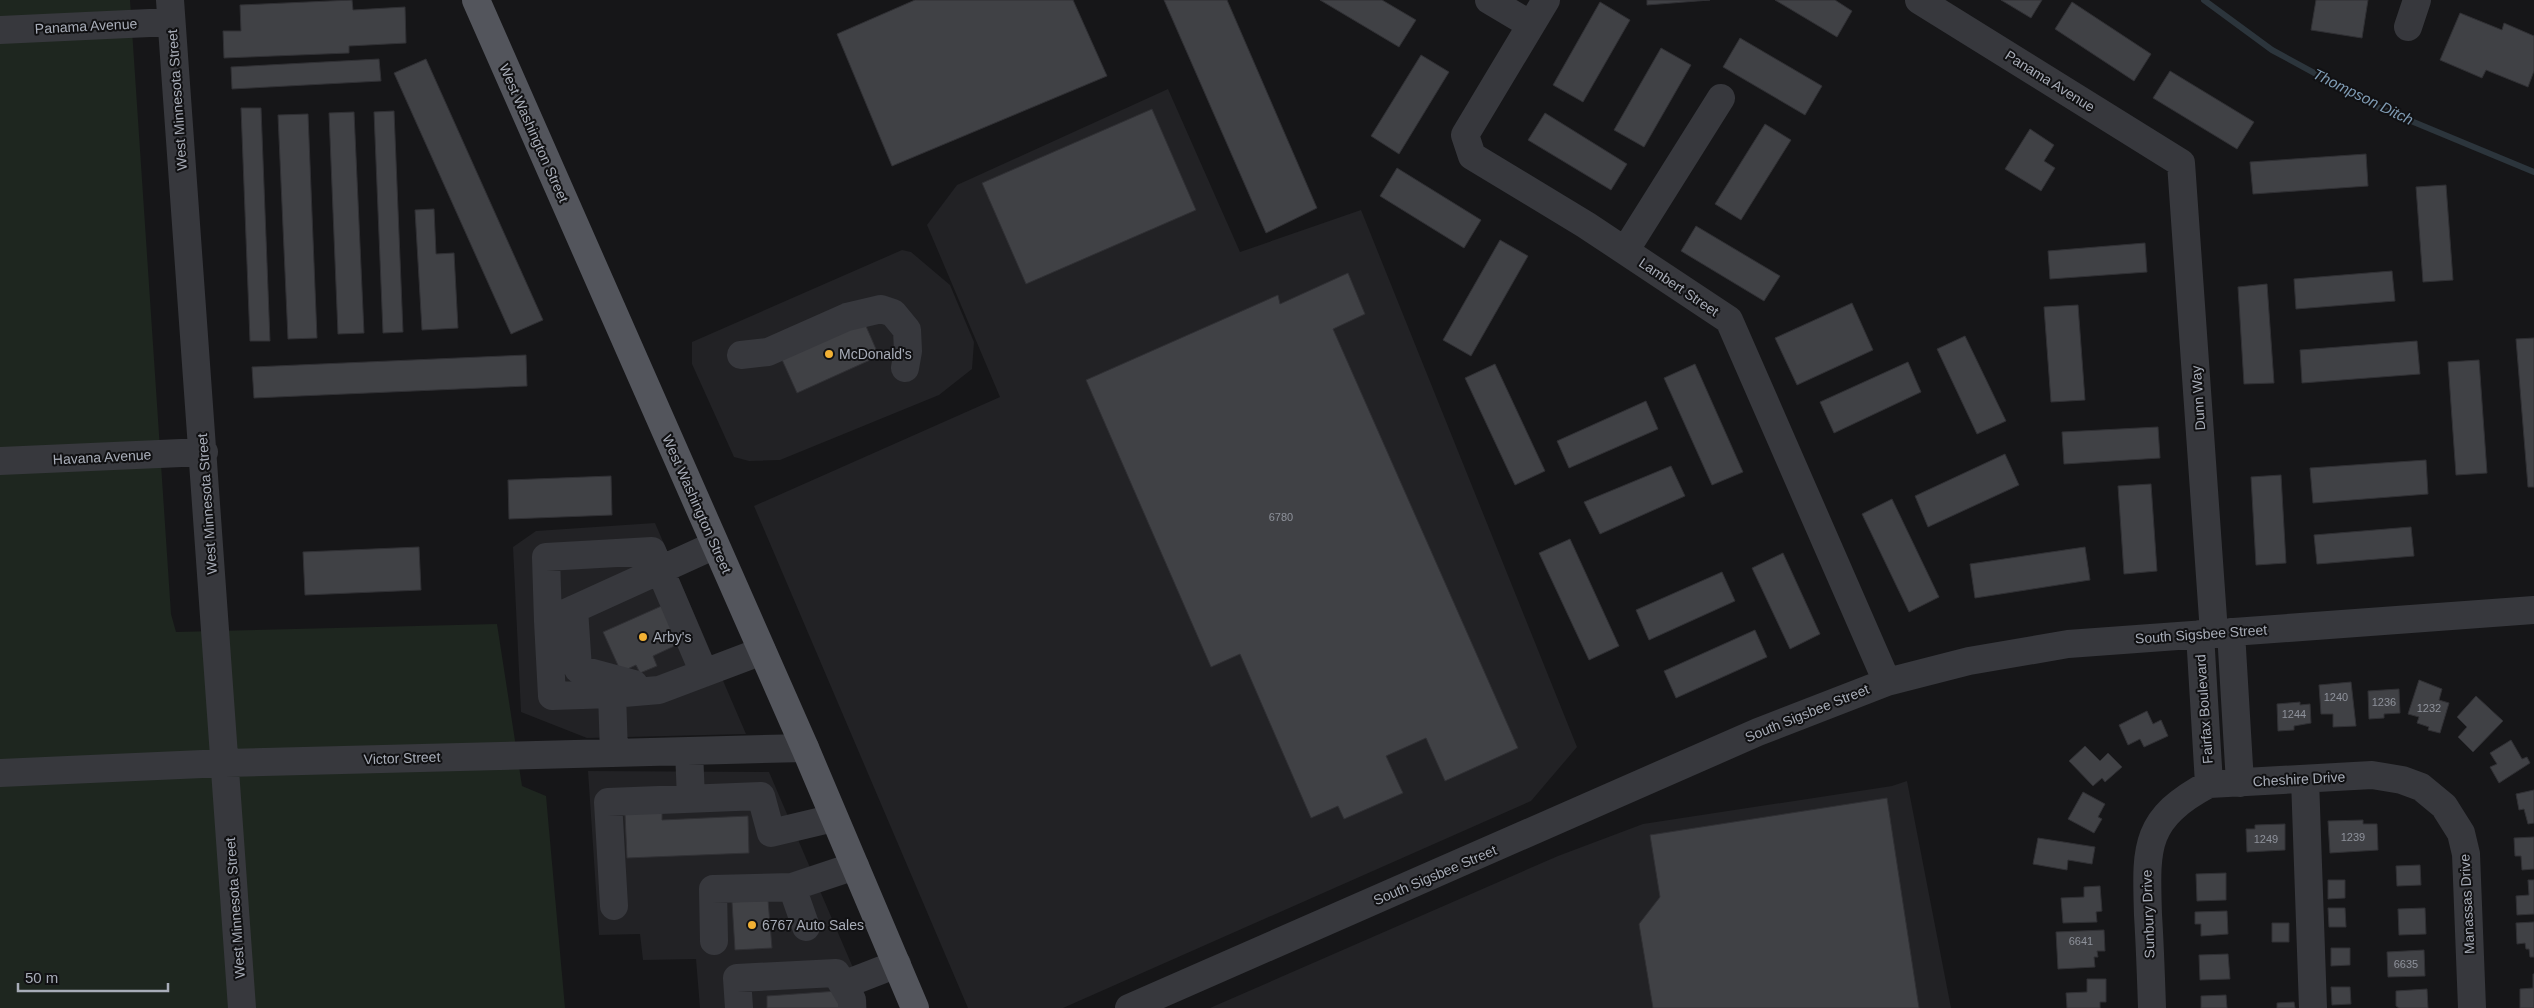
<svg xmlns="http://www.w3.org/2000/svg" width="2534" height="1008" viewBox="0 0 2534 1008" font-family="Arial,sans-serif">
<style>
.built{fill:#222225}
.green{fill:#1e261f}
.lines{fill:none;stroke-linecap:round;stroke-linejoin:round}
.stream{stroke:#2c353c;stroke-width:6}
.building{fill:#404145;stroke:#303034}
.minor{stroke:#37383d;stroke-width:28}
.major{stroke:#53555c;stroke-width:28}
.poi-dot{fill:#f2b134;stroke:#111113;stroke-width:2}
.labels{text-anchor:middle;stroke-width:4;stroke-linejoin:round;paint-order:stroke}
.number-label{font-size:11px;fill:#8e929b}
.street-label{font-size:14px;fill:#a8adb8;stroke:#111113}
.poi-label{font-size:14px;fill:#a8adb8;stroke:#111113;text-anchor:start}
.water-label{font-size:15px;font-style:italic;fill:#7f9bb3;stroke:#111113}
</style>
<rect width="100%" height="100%" fill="#161618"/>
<path class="built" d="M1168 89 1240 252 1361 210 1577 747 1531 801 1063 1008H968L754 506 1000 397 927 225 957 185Z
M902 250 911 252 950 285 974 342 972 369 939 395 780 460 749 461 734 457 692 364V342Z
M655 523 746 734 587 738 521 712 513 547 536 531Z
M588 771 769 772 866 998 867 1008H700L696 959 643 960 640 934 599 935Z
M1907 781 1951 1008H1210L1558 856 1643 824 1892 786Z"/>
<path class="green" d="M0 0H130L171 614 176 632 497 624 522 786 546 796 565 1008H0Z"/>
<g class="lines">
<path class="stream" d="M2204 0 2272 50 2375 106 2534 172"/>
</g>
<path class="building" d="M352 0 353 10 405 7 406 43 349 46V53L224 58 223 31H241L240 5Z
M915 0H1073L1107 76 892 166 837 34Z
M1164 0H1227L1317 208 1266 233Z
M1320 0H1382L1416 20 1399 47Z
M1647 0H1710L1647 5Z
M1775 0H1835L1852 11 1837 37Z
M2001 0H2042L2031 18Z
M2316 0H2368L2362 38 2311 30Z
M1600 2 1630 20 1583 102 1553 85Z
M2072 2 2151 54 2134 81 2055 29Z
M2460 13 2502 30 2504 23 2534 36V71L2528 87 2486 70 2482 78 2440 60Z
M1740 38 1822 86 1805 115 1723 67Z
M1661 48 1691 65 1644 147 1614 130Z
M1421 55 1449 72 1399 154 1371 136Z
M379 59 381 81 232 89 231 67Z
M426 59 543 320 511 334 394 73Z
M2170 71 2254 122 2237 149 2153 98Z
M241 108H261L270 341H250Z
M1152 109 1196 210 1026 284 982 183Z
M394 111 403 332 383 333 374 112Z
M354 112 364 333 338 334 329 113Z
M1545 113 1627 164 1611 190 1528 140Z
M308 114 317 338 288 339 278 115Z
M1765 124 1791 140 1741 220 1715 204Z
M2030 129 2054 145 2044 161 2055 168 2041 191 2005 169Z
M2366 154 2368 186 2253 194 2250 162Z
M1397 168 1481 220 1464 248 1380 196Z
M2446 185 2453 280 2423 282 2416 187Z
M434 209 436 254 454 253 458 328 422 330 415 210Z
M1696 226 1780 276 1764 301 1681 251Z
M1500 240 1528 256 1471 356 1443 340Z
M2145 243 2147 272 2050 279 2048 251Z
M2392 271 2395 301 2296 309 2294 279Z
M1348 273 1365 314 1333 329 1518 748 1445 781 1426 738 1386 756 1403 793 1344 819 1338 806 1311 818 1240 654 1211 667 1086 380 1278 295 1280 304Z
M2267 284 2274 383 2244 384 2238 287Z
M1852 303 1873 350 1797 385 1775 338Z
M2078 305 2085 400 2051 402 2044 307Z
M862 317 879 356 797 393 779 353Z
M1965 336 2006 421 1977 434 1937 349Z
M2534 338V487H2528L2516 339Z
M2417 341 2420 374 2302 383 2300 350Z
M526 355 527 386 254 398 252 367Z
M2479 360 2487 473 2456 475 2448 362Z
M1908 362 1921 392 1834 433 1820 402Z
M1495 364 1545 471 1515 485 1465 378Z
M1695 364 1743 472 1712 485 1664 378Z
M1646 401 1658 429 1569 468 1557 441Z
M2158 427 2160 458 2064 464 2062 432Z
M2005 454 2019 485 1928 527 1915 496Z
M2426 460 2428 494 2313 503 2310 468Z
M1671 466 1685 496 1600 534 1584 502Z
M2281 475 2286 563 2256 565 2251 477Z
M611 476 612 515 509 519 508 480Z
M2151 484 2157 571 2124 574 2118 486Z
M1892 499 1939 597 1909 612 1862 514Z
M2411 527 2414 556 2317 564 2314 535Z
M1570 539 1619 646 1589 660 1539 553Z
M419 547 421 590 305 595 303 552Z
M2085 547 2090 580 1975 598 1970 564Z
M1783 553 1820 634 1790 649 1752 568Z
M1722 572 1735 601 1649 640 1636 610Z
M666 604 683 642 653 656 657 666 640 673 636 665 621 672 603 632Z
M1755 630 1767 657 1676 698 1664 671Z
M2419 680 2442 689 2439 700 2449 703 2440 733 2428 730 2429 727 2417 723 2419 717 2408 714Z
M2351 682 2356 726 2333 727V714H2321L2319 685Z
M2399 689 2400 713 2384 714V718L2369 719 2368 691Z
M2476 696 2503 721 2473 752 2458 737 2467 727 2457 717Z
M2300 702V705L2310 704 2311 723 2294 726V730L2278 731 2277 704Z
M2147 711 2153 724 2161 720 2168 736 2144 747 2140 739 2128 745 2119 725Z
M2511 740 2522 759 2527 757 2530 763 2499 783 2490 767 2497 764 2490 753Z
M2085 746 2100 761 2108 753 2122 767 2105 782 2102 778 2093 786 2069 761Z
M2534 790V823L2528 824 2524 809 2519 810 2516 794Z
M2083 792 2105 804 2098 817 2102 819 2094 833 2068 819Z
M1887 798 1919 1008H1653L1639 924 1660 897 1650 835Z
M662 812V820L748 816 749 853 627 858 625 814Z
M2363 820V824H2377L2378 850 2330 853 2328 821Z
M2285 824V850L2247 852 2246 829H2255V825Z
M2534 837V869L2522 870 2521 856H2515L2514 838Z
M2038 838 2095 847 2092 864 2068 860 2067 870 2033 864Z
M2420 865 2421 885 2397 886 2396 866Z
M2226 873V900L2197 901 2196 874Z
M2328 880H2345V898L2328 899Z
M2528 880H2534V914L2517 915 2516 896 2529 895Z
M2100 886 2102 911 2096 912 2097 922 2063 923 2061 898 2084 897V887Z
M768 900 772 948 735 950 732 902Z
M2328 908H2345L2346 927H2329Z
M2425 908 2426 934 2399 935 2398 909Z
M2227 911 2228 934 2201 936V924H2195V912Z
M2534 922V957H2530L2529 949H2526L2525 943 2517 944 2516 923Z
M2272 923H2289V942H2272Z
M2104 930 2105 951H2097L2098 957H2094L2095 967 2058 969 2056 932Z
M2331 948H2350V965L2331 966Z
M2424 950 2425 976 2388 977 2387 952Z
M2228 954 2230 979 2200 980 2199 955Z
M2533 974H2534V1008H2520V989L2533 988Z
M2087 979H2106V1002H2100V1008H2067L2066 993 2087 992Z
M2331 987H2350L2351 1004 2332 1005Z
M2427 989 2428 1008H2399L2396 1006V991Z
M838 991 839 1008H767V996Z
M2226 995 2227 1008H2201V996Z
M2294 1002 2295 1008H2277V1003Z"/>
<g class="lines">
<path class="minor" d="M170 0 242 1008
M1489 0 1531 25
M1546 0 1465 135 1472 156 1586 225 1729 320 1887 682
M1919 0 2181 163 2214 633
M2408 27 2417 0
M0 30 171 22
M1625 251 1721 98
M741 355 768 352 847 317 881 309 893 313 907 330 908 351 905 368
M0 461 204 452
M574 609 578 669 634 684
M548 621 546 557 652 551 704 673
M2231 632 2240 783
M2200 634 2209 784
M612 694 659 690 762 651
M689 751 691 798
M614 753 612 694 552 696 548 621 715 545
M0 773 225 763 805 748
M2305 779 2313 1008
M792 887 806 927
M614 906 608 802 761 796 771 833 834 818
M714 941 713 889 792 887 855 866
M843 985 897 964
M739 1008 737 978 836 973 852 1000V1008
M1129 1008 1758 732 1887 682 1969 661 2068 644 2534 610
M2152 1008C2151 977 2150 946 2148 915 2146 848 2143 819 2209 784L2372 775 2402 780 2421 787 2444 806 2461 833 2466 854 2472 1008"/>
<path class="major" d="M476 0 805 748 915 1008"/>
</g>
<g class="poi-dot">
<circle cx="829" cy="354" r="5"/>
<circle cx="643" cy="637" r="5"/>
<circle cx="752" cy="925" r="5"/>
</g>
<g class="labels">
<g class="number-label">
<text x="1281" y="521">6780</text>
<text x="2336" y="701">1240</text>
<text x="2384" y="706">1236</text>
<text x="2429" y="712">1232</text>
<text x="2294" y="718">1244</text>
<text x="2353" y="841">1239</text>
<text x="2266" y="843">1249</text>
<text x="2081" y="945">6641</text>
<text x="2406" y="968">6635</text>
</g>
<g class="street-label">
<text transform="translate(86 26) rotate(-3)" y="5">Panama Avenue</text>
<text transform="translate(2050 81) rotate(32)" y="5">Panama Avenue</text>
<text transform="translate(177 100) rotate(-94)" y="5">West Minnesota Street</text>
<text transform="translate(534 133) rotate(66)" y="5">West Washington Street</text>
<text transform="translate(1679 287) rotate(34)" y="5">Lambert Street</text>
<text transform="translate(2198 398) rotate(-94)" y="5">Dunn Way</text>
<text transform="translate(102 457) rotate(-3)" y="5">Havana Avenue</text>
<text transform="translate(207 504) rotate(-94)" y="5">West Minnesota Street</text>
<text transform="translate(697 504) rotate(66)" y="5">West Washington Street</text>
<text transform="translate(2201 634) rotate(-4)" y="5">South Sigsbee Street</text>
<text transform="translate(2204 709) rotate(-94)" y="5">Fairfax Boulevard</text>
<text transform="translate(1807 713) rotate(-22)" y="5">South Sigsbee Street</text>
<text transform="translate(402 758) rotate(-2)" y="5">Victor Street</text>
<text transform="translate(2299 779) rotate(-3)" y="5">Cheshire Drive</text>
<text transform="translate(1435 875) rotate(-23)" y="5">South Sigsbee Street</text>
<text transform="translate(2467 904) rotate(-93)" y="5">Manassas Drive</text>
<text transform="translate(235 908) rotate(-94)" y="5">West Minnesota Street</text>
<text transform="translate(2148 914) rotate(-92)" y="5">Sunbury Drive</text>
</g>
<g class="poi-label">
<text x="839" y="359">McDonald's</text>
<text x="653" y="642">Arby's</text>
<text x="762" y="930">6767 Auto Sales</text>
</g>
<g class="water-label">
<text transform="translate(2363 97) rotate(26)" y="5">Thompson Ditch</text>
</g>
</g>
<path d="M18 983v8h150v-8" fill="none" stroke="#a8adb8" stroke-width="2.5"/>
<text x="25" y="983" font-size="15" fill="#a8adb8" stroke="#111113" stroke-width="4" paint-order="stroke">50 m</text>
</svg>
